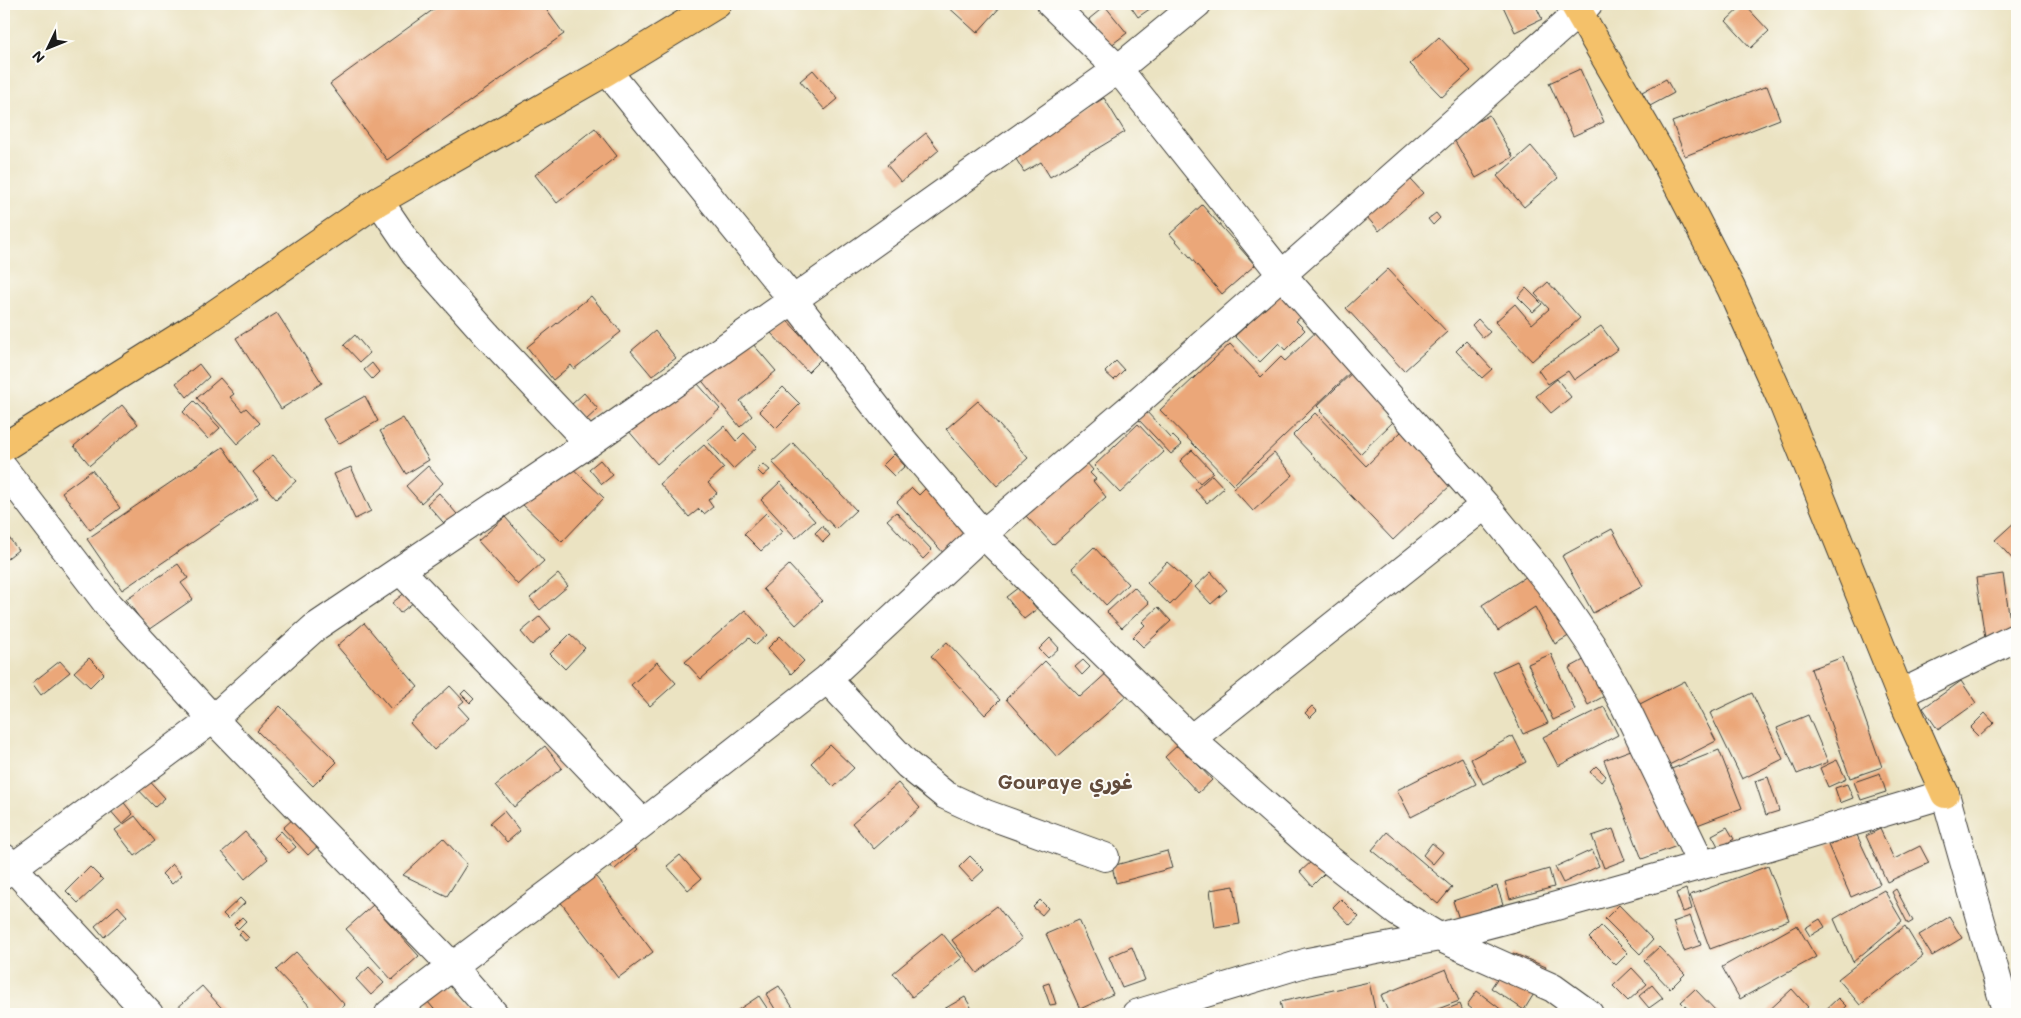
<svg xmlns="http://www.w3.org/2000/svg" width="2021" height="1018" viewBox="0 0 2021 1018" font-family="Mali,'Playpen Sans Arabic',sans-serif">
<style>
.building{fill:#eba779}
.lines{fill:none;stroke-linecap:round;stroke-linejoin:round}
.street-casing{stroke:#3b3a35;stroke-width:30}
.primary-casing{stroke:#3b3a35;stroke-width:30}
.street{stroke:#fff;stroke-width:28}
.primary{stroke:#f4c16a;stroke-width:28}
.labels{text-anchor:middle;stroke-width:4;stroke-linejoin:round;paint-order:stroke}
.district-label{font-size:20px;font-weight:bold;fill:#644d3d;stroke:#fdfcf7}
</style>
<rect width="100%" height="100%" fill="#fdfcf7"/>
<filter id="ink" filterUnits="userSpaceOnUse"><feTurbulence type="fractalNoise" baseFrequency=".02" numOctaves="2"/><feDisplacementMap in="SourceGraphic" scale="10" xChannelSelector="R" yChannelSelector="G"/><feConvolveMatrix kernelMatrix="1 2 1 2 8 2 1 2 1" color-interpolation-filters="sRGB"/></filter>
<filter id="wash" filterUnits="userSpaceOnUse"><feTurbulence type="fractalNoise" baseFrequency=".0096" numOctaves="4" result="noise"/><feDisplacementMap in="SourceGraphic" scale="20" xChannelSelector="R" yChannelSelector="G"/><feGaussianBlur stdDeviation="1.12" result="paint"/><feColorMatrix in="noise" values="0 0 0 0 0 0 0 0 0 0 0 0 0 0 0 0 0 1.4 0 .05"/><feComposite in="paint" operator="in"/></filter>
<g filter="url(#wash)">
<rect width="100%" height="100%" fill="#ebe3c2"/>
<g id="blocks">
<path class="building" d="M441 4H542L564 34 387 160 330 84Z
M945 4H1003L977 33Z
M1129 4H1157L1138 17Z
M1502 4H1535L1542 19 1515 32Z
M1744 4 1769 31 1751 48 1726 21Z
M1105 6 1127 33 1110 46 1089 19Z
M1439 37 1471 71 1442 97 1410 64Z
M1580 69 1604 122 1573 136 1549 83Z
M813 70 838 99 825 110 800 81Z
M1666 79 1674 93 1650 106 1642 92Z
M1767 86 1780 119 1685 156 1672 122Z
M1104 98 1125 132 1050 177 1041 162 1024 172 1013 154Z
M1489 115 1513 157 1476 178 1452 136Z
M595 128 617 156 557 203 535 175Z
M926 133 939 150 901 182 887 165Z
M1531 146 1558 178 1524 207 1497 176Z
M1403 171 1423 193 1379 231 1360 209Z
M1202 205 1255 265 1222 294 1170 234Z
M1436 213 1440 218 1433 225 1428 219Z
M1388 269 1447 332 1404 371 1346 308Z
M1548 282 1580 318 1532 361 1495 322 1515 304 1532 324 1549 309 1535 294Z
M1526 288 1542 304 1533 312 1518 297Z
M1281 293 1302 316 1296 321 1305 330 1285 350 1279 343 1260 362 1235 336Z
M591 296 621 332 574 369 571 365 553 380 527 347Z
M277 313 322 383 281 409 236 338Z
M785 318 822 358 808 372 770 332Z
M1478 319 1490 332 1483 338 1472 325Z
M1601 326 1618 349 1574 380 1568 371 1548 384 1538 370Z
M1318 330 1355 368 1233 485 1160 410 1230 344 1261 377 1281 357 1285 361Z
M655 331 676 358 652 376 631 351Z
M355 335 370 353 360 362 344 345Z
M747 337 776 371 740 401 752 416 740 427 699 377Z
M1466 341 1492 369 1482 378 1456 351Z
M1116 361 1124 370 1114 380 1105 372Z
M372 363 379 372 372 379 364 370Z
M199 364 209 377 187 397 176 383Z
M1355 370 1391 407 1385 414 1393 422 1360 454 1320 411 1321 410 1317 406Z
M690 375 720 409 657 464 627 429Z
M220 378 234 394 230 397 242 411 246 408 260 423 237 444 197 398Z
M1557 379 1571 397 1551 413 1536 396Z
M783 387 800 404 776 428 759 411Z
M584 393 598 409 585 421 571 405Z
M365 396 378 421 338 444 323 419Z
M194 401 220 428 208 439 183 412Z
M978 401 1028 458 997 486 946 429Z
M122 405 138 424 90 465 74 446Z
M1146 411 1171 438 1173 436 1182 445 1171 454 1138 419Z
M1315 413 1366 466 1403 430 1453 483 1393 540 1293 435Z
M403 418 429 460 406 474 380 431Z
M1138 424 1164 452 1120 493 1094 466Z
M724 426 736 441 744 433 757 447 733 469 707 441Z
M793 443 856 510 836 529 772 462Z
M704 445 724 468 708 483 717 493 708 500 713 507 704 514 699 509 689 517 660 484Z
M223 447 258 498 122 590 87 539Z
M1192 450 1213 472 1200 483 1180 461Z
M1274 453 1293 475 1253 511 1233 489Z
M894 454 905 466 894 476 883 465Z
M273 455 296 481 276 499 253 472Z
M600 460 613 475 602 484 589 469Z
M1086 462 1093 470 1090 473 1096 479 1093 481 1106 497 1053 545 1026 516Z
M763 464 770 470 763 476 757 470Z
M569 465 604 498 562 542 521 503Z
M428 466 443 483 421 503 406 486Z
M351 467 371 511 355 519 334 474Z
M92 470 120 508 90 530 62 492Z
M1212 475 1224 488 1207 503 1195 490Z
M780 482 815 521 796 538 761 500Z
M930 484 975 533 947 557 897 502 912 488 919 495Z
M439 493 462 520 450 530 427 504Z
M896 512 932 550 923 559 887 520Z
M766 513 783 531 761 551 744 534Z
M505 517 544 561 518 585 478 541Z
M2017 520V564L1995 540Z
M822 526 830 535 823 542 815 533Z
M1612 529 1643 586 1593 613 1562 556Z
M4 531 18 550 4 561Z
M1094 547 1128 584 1106 605 1072 568Z
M1167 562 1191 583 1170 605 1147 583Z
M178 564 188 578 181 583 193 599 148 630 126 599Z
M789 565 822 601 796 625 763 589Z
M1211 572 1227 590 1211 604 1195 587Z
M1532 573 1572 634 1555 644 1535 607 1498 631 1482 605Z
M558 574 568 586 540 610 530 598Z
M2003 574 2012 634 1985 638 1976 578Z
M1019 587 1037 609 1024 619 1006 597Z
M1134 587 1149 603 1122 628 1107 612Z
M406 592 414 602 400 613 392 603Z
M1158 607 1171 621 1143 647 1133 637 1145 625 1142 622Z
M745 610 767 635 756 645 749 638 701 679 685 662Z
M540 616 551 629 532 645 521 632Z
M364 623 418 687 391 709 337 646Z
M570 634 585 648 565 669 550 654Z
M780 636 804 661 791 674 768 648Z
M1050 638 1059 648 1048 658 1039 649Z
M947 642 1000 700 985 715 931 656Z
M1551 654 1575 710 1553 720 1528 664Z
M1591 656 1610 693 1588 705 1569 668Z
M1843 657 1882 767 1850 778 1811 669Z
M89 658 104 673 90 687 74 672Z
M1083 660 1090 667 1082 675 1075 667Z
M60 661 70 672 41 695 32 683Z
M1045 661 1080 697 1109 671 1129 694 1057 757 1006 699Z
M1517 661 1548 723 1523 734 1493 672Z
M657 662 676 683 650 706 631 685Z
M1685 681 1716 741 1667 766 1636 706Z
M1961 681 1976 703 1938 730 1923 708Z
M450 686 464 701 458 706 469 718 434 750 410 723Z
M465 690 474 699 470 703 461 694Z
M1752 693 1783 759 1742 779 1710 713Z
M280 706 337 762 313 786 257 731Z
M1312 706 1317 711 1310 718 1305 713Z
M1604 707 1618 735 1558 766 1543 737Z
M1985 713 1994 723 1979 737 1970 728Z
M1808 715 1828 762 1797 774 1777 728Z
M1513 736 1526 762 1483 784 1471 759Z
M1179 744 1212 780 1198 793 1165 757Z
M830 745 854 768 834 787 811 763Z
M545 746 562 768 514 807 496 785Z
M1639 747 1677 846 1642 859 1604 760Z
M1719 750 1742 808 1692 827 1669 770Z
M1462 757 1476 784 1411 817 1397 790Z
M1837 760 1846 779 1828 787 1820 768Z
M1596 766 1606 776 1601 782 1590 772Z
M1880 773 1886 792 1861 800 1854 782Z
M145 776 165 798 155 807 134 785Z
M1768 777 1779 811 1766 815 1755 781Z
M898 783 920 808 874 849 852 823Z
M1847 784 1853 798 1840 803 1835 788Z
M121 799 133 814 122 824 109 809Z
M504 811 520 831 507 842 490 823Z
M135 816 155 841 135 856 115 830Z
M295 817 320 844 308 855 283 828Z
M1727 827 1734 839 1719 848 1712 835Z
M1613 829 1625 860 1604 868 1592 836Z
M1880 829 1894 859 1920 846 1929 863 1887 882 1866 836Z
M281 831 296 847 289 853 274 838Z
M245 832 268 859 245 879 222 852Z
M1387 832 1452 887 1438 904 1372 850Z
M1856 833 1880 884 1851 897 1828 845Z
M624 837 636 850 614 870 603 856Z
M443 838 467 864 447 896 403 875Z
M1432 843 1443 852 1433 864 1423 855Z
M1592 850 1599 866 1563 883 1555 867Z
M1167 851 1172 868 1116 883 1112 866Z
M680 855 701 879 688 890 667 866Z
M970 856 984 870 972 881 959 867Z
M1312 861 1324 874 1312 886 1300 872Z
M172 864 182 875 172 884 162 874Z
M1768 866 1789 920 1710 949 1690 895Z
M90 867 103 880 78 903 66 891Z
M590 869 653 952 618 978 556 896Z
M1549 869 1554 887 1510 899 1505 882Z
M1234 886 1240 924 1215 928 1210 890Z
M1497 886 1503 904 1459 919 1453 901Z
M1686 889 1692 909 1683 912 1676 893Z
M1896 889 1913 921 1908 924 1892 892Z
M1884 890 1902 921 1853 962 1834 919Z
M240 898 245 903 228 919 223 914Z
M1341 899 1359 917 1350 925 1333 907Z
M1040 900 1048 908 1042 915 1033 907Z
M373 905 419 956 392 980 346 929Z
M1619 905 1653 940 1640 954 1605 919Z
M118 906 127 916 104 937 95 926Z
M997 906 1022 939 977 973 952 940Z
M1690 916 1701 945 1684 951 1673 922Z
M242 917 246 921 238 929 234 925Z
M1949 917 1962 938 1932 956 1919 935Z
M1820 919 1825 927 1810 936 1805 928Z
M1079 920 1113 994 1080 1009 1046 934Z
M1797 925 1816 957 1740 999 1722 967Z
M1601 926 1628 953 1616 965 1589 938Z
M1905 926 1923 956 1860 1005 1838 979Z
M242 931 249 938 245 941 239 934Z
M942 933 962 958 912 997 893 973Z
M1132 947 1145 980 1122 988 1109 957Z
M1659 947 1685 974 1670 989 1644 961Z
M296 952 345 1005 335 1014H317L276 970Z
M1513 953 1546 967 1540 979 1508 965Z
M369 967 384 983 371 995 356 979Z
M1632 968 1647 984 1628 1001 1613 986Z
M1446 969 1459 1001 1425 1014H1389L1381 995Z
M1502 971 1535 992 1524 1010 1491 988Z
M446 977 476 1014H438L423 996Z
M1369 982 1376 1014H1283L1280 1002Z
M1049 983 1056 1004 1050 1005 1043 985Z
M1652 985 1663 998 1649 1008 1639 996Z
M202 986 227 1014H179L175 1010Z
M779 986 795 1011 788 1014H778L766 994Z
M1695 989 1719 1014H1693L1681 1002Z
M1792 989 1808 1007 1800 1014H1765Z
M1477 991 1507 1014H1478L1467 1005Z
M759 996 771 1014H732Z
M965 997 975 1014H947L944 1009Z
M1838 998 1846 1006 1837 1014H1821Z
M1460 1004 1464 1014H1434Z"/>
</g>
</g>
<g filter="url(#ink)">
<use href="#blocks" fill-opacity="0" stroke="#3b3a35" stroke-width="1"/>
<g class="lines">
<g class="street-casing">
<path id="street" d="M1051 4 1118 69 1282 275 1485 505 1549 583 1592 646 1625 706 1702 865
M607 71 793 300 895 431 983 534 1191 739 1313 847 1397 912 1439 937 1553 988 1589 1014
M379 201 415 254 488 336 589 443
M4 469 109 606 213 719 452 966 494 1014
M401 571 643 823
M827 679 908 765 945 795 986 814 1105 857
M1900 694 2017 637
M1191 739 1485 505
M4 858 149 1014
M4 874 213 719 314 628 589 443 793 300 1118 69 1197 4
M389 1014 643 823 827 679 983 534 1133 406 1588 4
M1136 1014 1308 962 1439 937 1542 910 1770 846 1945 794 2007 1014"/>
</g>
<g class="primary-casing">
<path id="primary" d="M1574 4 1666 162 1731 288 1782 401 1900 694 1945 794
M4 447 200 324 379 201 607 71 717 4"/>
</g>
<use href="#street" class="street"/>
<use href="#primary" class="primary"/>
</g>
</g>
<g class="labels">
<g class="district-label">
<text x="1065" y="789">Gouraye غوري</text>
</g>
</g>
<rect width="2021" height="1018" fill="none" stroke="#fdfcf7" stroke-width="20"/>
<g transform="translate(48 48) rotate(227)" stroke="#fdfcf7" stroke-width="4" paint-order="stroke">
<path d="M0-4L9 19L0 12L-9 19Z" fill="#1c1c1c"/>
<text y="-8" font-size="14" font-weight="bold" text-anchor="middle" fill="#1c1c1c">N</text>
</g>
</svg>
